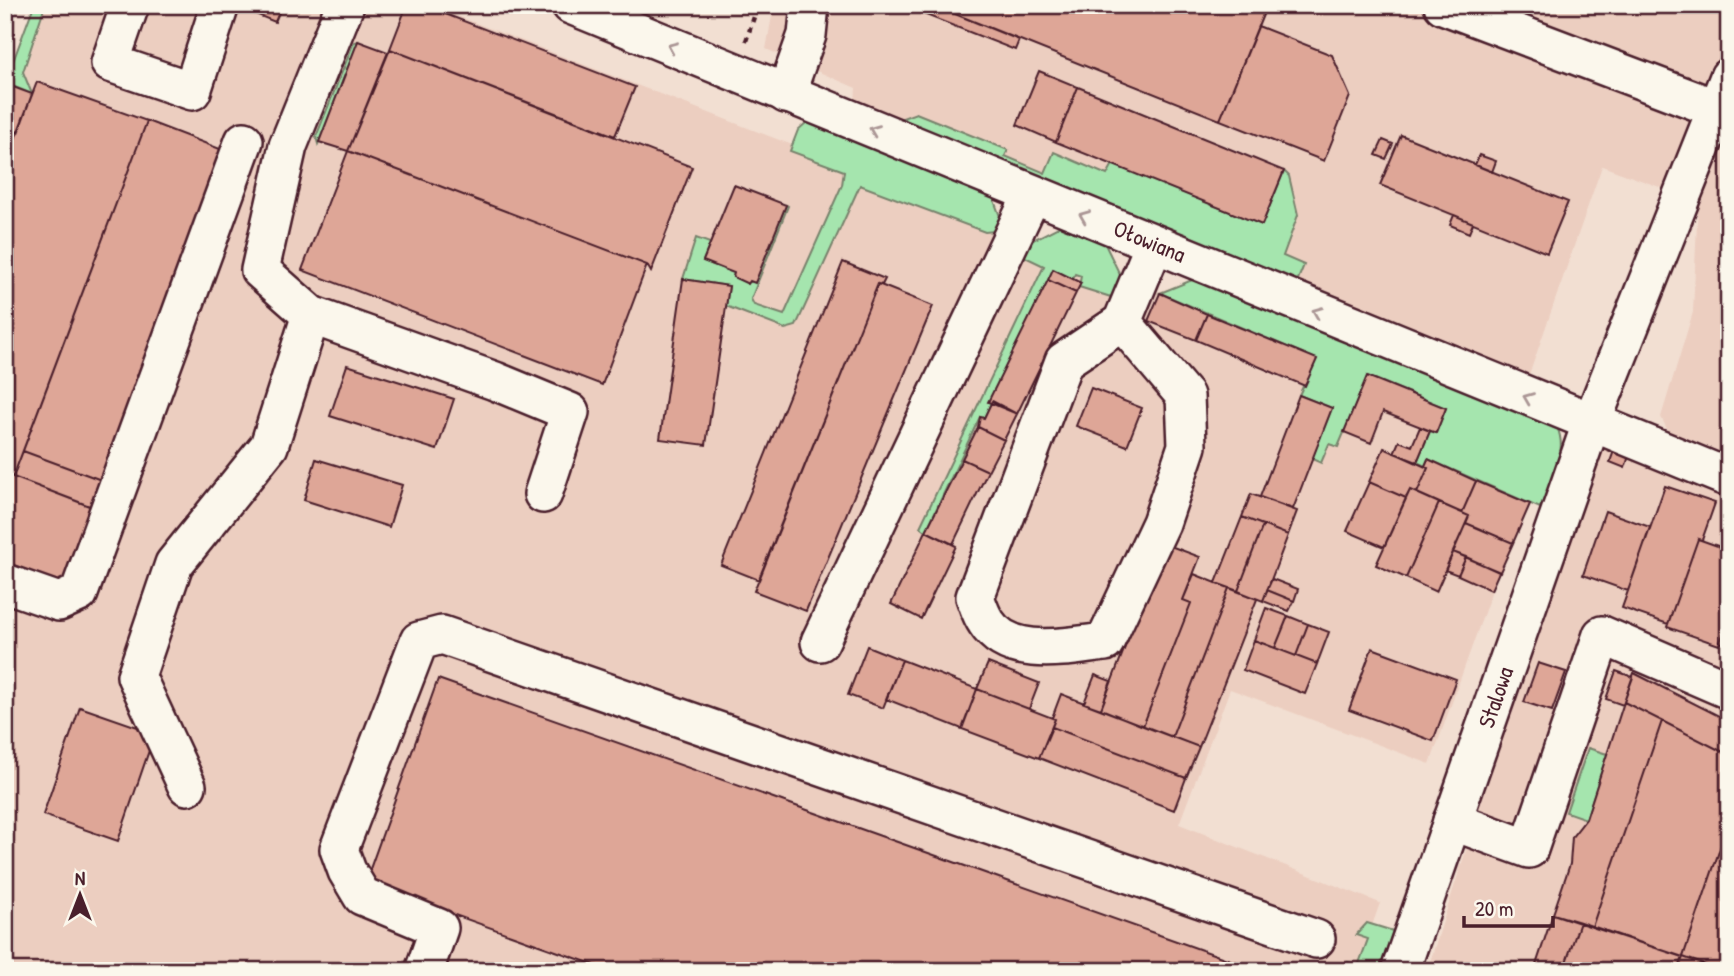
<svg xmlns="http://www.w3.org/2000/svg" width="1734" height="976" viewBox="0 0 1734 976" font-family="'Patrick Hand',sans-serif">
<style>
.built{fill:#eccec0}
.green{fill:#a5e5ae;stroke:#78826c;stroke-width:2}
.building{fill:#dea697;stroke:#4a1f2b;stroke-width:2}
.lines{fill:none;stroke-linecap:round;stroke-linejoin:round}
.minor-casing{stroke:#4a1f2b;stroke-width:42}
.path{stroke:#4a1f2b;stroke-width:4.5;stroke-dasharray:5 5;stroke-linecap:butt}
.minor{stroke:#fbf7ec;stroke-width:37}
.oneway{stroke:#ab9695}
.labels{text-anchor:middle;stroke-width:6;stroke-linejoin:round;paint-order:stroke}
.street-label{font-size:23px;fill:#4a1f2b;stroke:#fbf7ec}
</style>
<rect width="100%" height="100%" fill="#f2dfd2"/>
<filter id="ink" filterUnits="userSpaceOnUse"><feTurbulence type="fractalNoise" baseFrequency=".0143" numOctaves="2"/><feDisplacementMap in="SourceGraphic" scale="14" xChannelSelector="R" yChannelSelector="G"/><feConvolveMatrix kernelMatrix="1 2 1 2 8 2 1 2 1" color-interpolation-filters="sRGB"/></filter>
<g filter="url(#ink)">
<path class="built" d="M34 5H429L852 168 992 195 1005 230 1030 241 1064 224 1103 240 1124 283 1149 295 1197 278 1552 422 1430 764 1230 689 1179 824 1380 903 1356 971H5V161L13 141 5 138V83Z
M774 5H1729V455L1668 431 1661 417 1693 312 1698 201 1602 166 1529 375 855 104 856 88 766 49Z
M1599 438 1729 491V971H1427Z"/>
<path class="green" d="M34 5H45L23 72 32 94 5 83Z
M358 41 318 144 316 137 354 42Z
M916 113 1008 150 1005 156 1045 173 1054 152 1107 175 1113 164 1262 225 1284 171 1289 176 1298 215 1283 256 1304 265 1297 282 897 120Z
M807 122 823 126 992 195 1005 230 985 232 860 185 796 326 785 329 726 306 729 286 683 279 696 238 710 243 703 261 734 273 733 277 748 283 750 281 755 282 786 205 788 206 751 299 754 305 784 315 842 185 844 171 790 151 798 130Z
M1064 224 1103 240 1124 283 1111 297 1079 287 1081 276 1075 274 1073 279 1053 270 989 401 991 403 984 418 980 417 977 423 926 531 920 527 1044 266 1023 256 1031 241Z
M1197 278 1557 427C1569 453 1550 484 1540 508L1428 459 1425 466 1417 462 1430 431 1436 433 1446 408 1368 376 1338 447 1329 444 1321 463 1312 459 1332 408 1299 395 1316 359 1160 293Z
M1588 748 1607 754 1586 819 1566 812Z
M1367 923 1393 931 1379 971H1345L1348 962 1358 966 1368 939 1356 935Z"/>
<path class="building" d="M233 5H282L275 22Z
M407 5H422L635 87 615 136 390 49Z
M915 5H933L1019 40 1015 50 913 10Z
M933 5H1267L1220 120Z
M1258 26 1332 55 1350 96 1324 161 1220 120Z
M358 41 388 52 348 151 319 142Z
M390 49 692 167 651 272 647 265 348 151Z
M1039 71 1078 87 1056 142 1017 125Z
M37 82 147 121 13 477 5 474V165Z
M5 84 32 94 18 133 5 128Z
M1078 87 1284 171 1262 225 1056 142Z
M147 121 228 152 104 481 23 451Z
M1401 135 1568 202 1547 253 1380 185Z
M1383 140 1393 144 1386 159 1376 155Z
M348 151 647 265 602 385 302 270Z
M1479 155 1496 161 1492 172 1475 165Z
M734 185 786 205 755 283 750 281 748 284 733 277 734 273 703 261Z
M1454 215 1473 223 1469 233 1450 225Z
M843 262 885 279 882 285 878 284 759 580 721 565Z
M1053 269 1081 283 1076 293 1048 280Z
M683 279 729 286 706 445 660 439Z
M1048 280 1076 293 1017 414 988 402Z
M878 284 933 306 806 611 754 591Z
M1160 293 1207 314 1196 340 1148 321Z
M1207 314 1317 359 1305 386 1196 340Z
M347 365 454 399 437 450 330 416Z
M1367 376 1446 408 1436 433 1383 412 1371 443 1344 432Z
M1091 388 1142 408 1127 446 1076 426Z
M1299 395 1332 408 1293 509 1260 497Z
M992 401 1017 414 1004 440 978 427 980 417 984 418Z
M978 427 1004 440 988 471 962 459Z
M1420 427 1430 431 1417 462 1394 453 1399 441 1412 446Z
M1384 448 1428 468 1417 493 1410 490 1406 498 1369 482Z
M1615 448 1630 453 1625 468 1610 462Z
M23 451 104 481 94 508 13 477Z
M316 459 402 485 389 527 304 500Z
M962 459 988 471 953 544 926 531Z
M1428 459 1476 481 1462 513 1417 493 1428 468 1425 466Z
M5 474 98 509 69 587 5 562Z
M1476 481 1530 504 1513 543 1466 523 1469 516 1462 513Z
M1369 482 1406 498 1384 547 1347 531Z
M1665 486 1715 503 1702 540 1698 539 1668 624 1622 608Z
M1410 490 1439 503 1406 578 1376 565Z
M1251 494 1297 511 1288 535 1242 517Z
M1439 503 1469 516 1436 592 1406 578Z
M1605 511 1650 527 1628 591 1583 575Z
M1242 517 1263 525 1238 591 1216 583Z
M1466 523 1513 543 1500 572 1453 552Z
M1263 525 1288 535 1263 601 1238 591Z
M926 531 956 546 921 619 891 604Z
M1698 539 1729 550V618L1719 645 1667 627Z
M1165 544 1200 557 1183 600 1191 603 1143 726 1101 709Z
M1453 552 1466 557 1458 575 1445 570Z
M1466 557 1499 572 1491 590 1458 575Z
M1194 574 1229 588 1172 737 1143 726 1191 603 1183 600Z
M1272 579 1298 589 1294 601 1267 590Z
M1229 588 1257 599 1199 747 1172 737Z
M1267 590 1294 601 1289 611 1263 601Z
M1266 608 1288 616 1275 648 1254 640Z
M1288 616 1308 624 1296 656 1275 648Z
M1729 618V645L1720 642Z
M1308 624 1329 632 1317 664 1296 656Z
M1254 640 1317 664 1305 694 1243 670Z
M867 646 902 660 883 708 848 695Z
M1372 648 1456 679 1433 741 1349 710Z
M902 660 977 689 962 729 886 699Z
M988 663 1039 683 1029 709 977 689Z
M1538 663 1566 672 1552 711 1524 702Z
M1616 671 1633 677 1623 705 1606 699Z
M1634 673 1729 721V755L1624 702Z
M1095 675 1111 681 1101 709 1084 703Z
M438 679 1261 971H612L365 883Z
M977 689 1055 719 1039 758 962 729Z
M1061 694 1199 747 1186 778 1052 727 1055 719 1052 718Z
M1624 702 1662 721 1592 927 1553 914 1570 864 1572 837 1586 819Z
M80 707 155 733 118 841 43 815Z
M1662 721 1729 755V822L1683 957 1592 927Z
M1052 727 1186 778 1174 810 1039 758Z
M1729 822V971H1722L1683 957Z
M1553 914 1580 922 1563 971H1534Z
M1580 922 1683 957 1678 971H1563Z
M1683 957 1722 971H1678Z"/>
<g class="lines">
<g class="minor-casing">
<g id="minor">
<path d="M130 5 110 63 192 91 220 5"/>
<path d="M345 5 288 146 260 270 311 315 495 381 570 412 543 494"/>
<path id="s1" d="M571 5 1729 478"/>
<path d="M1443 5 1717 109"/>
<path d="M786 94 807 35 810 5"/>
<path d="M1122 322 1185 396 1187 446 1161 523 1105 642C1069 646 1010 660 986 622 981 615 978 605 975 597L1064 361 1122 322 1154 245"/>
<path d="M5 583 59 602 79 593 244 141"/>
<path d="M820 642 1032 195"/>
<path d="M187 786 136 676 174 564 269 446 311 315"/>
<path d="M1452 821 1529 849 1602 635 1729 690"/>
<path d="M424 971 439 928 362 896 347 871 339 849 419 641 442 635 1316 939"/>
<path id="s2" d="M1400 971 1591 424 1729 77"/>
</g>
</g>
<path class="path" d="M746 41 758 5"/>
<use href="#minor" class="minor"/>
</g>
<defs><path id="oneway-chevron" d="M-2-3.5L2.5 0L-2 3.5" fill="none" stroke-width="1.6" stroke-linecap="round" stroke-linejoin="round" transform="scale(1.75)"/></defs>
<g class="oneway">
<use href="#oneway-chevron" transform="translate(672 47) rotate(-157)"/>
<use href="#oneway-chevron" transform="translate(874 130) rotate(-158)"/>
<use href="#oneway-chevron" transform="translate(1084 216) rotate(-158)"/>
<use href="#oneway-chevron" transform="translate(1317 312) rotate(-158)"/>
<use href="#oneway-chevron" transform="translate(1528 398) rotate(-158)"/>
</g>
</g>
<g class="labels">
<g class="street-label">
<text dy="8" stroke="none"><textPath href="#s1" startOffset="625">Ołowiana</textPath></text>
<text dy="8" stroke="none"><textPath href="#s2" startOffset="290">Stalowa</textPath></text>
</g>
</g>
<rect width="1734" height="976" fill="none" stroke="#fbf7ec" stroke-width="28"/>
<rect x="14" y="14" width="1706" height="948" fill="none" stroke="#4a1f2b" stroke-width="2.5" filter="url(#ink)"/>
<g transform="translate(80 895)" stroke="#fbf7ec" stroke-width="5" paint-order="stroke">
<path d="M0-5L12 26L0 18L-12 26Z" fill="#4a1f2b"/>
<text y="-10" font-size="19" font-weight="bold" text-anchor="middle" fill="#4a1f2b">N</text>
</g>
<path d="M1464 916v10h89v-10" fill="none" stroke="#4a1f2b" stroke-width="3.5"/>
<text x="1475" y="916" font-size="21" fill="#4a1f2b" stroke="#fbf7ec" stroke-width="5" paint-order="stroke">20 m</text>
</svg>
